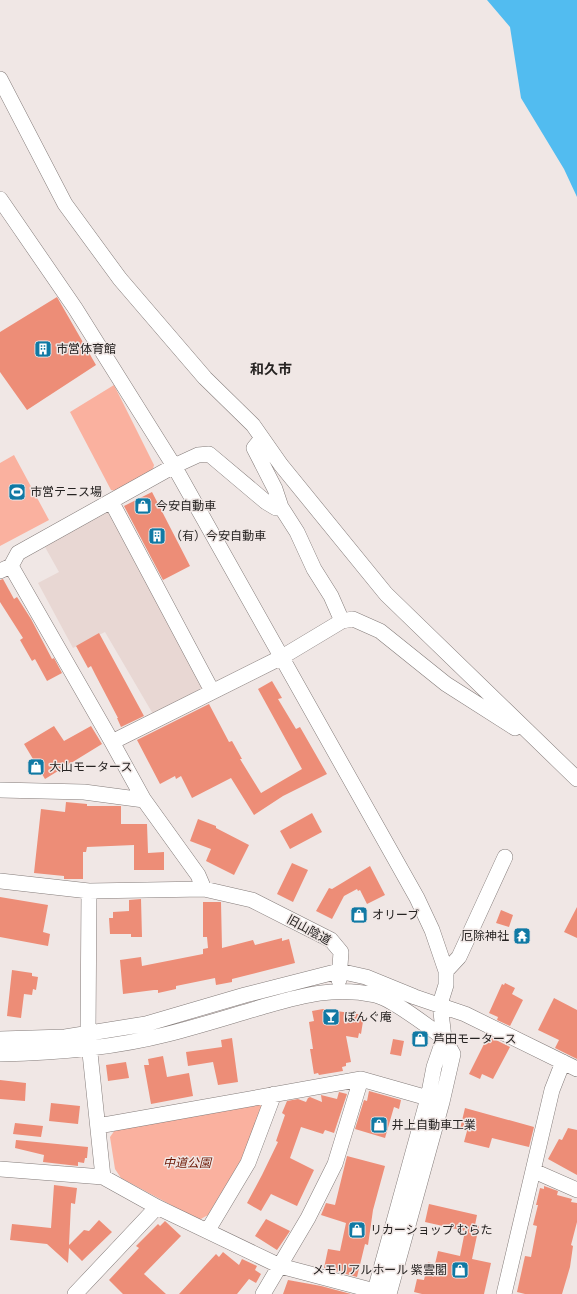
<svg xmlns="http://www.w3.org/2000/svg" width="577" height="1294" viewBox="0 0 577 1294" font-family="'IBM Plex Serif','Noto Sans JP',serif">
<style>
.built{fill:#e8d7d3}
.green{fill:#fab19f}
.water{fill:#52bcf0}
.building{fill:#ed8d77}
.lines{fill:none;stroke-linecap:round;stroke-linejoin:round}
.minor-casing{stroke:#847c7a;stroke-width:16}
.minor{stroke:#fff;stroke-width:15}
.labels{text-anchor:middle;stroke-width:3;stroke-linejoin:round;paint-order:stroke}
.poi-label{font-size:12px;fill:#262322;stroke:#f0e7e5;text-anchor:start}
.street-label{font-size:12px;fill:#262322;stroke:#f0e7e5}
.park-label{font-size:12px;font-style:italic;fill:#6c1704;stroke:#f0e7e5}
.quarter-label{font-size:14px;font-weight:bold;fill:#262322;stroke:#f0e7e5}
</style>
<rect width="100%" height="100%" fill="#f0e7e5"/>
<path class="built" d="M104 510H111L202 688 153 714 105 632 73 648 38 583 59 572 45 547Z"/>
<path class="green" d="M114 385 154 465 153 469 116 491 111 490 70 412Z
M14 455 49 520 0 546V463Z
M258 1104 265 1108 243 1157 208 1215 199 1220 121 1178 115 1169 110 1137 115 1130Z"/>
<path class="water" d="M487 0H577V197L564 169 521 98 510 27Z"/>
<path class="building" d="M57 297 96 365 27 410 0 372V332Z
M152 492 190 566 163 580 124 506Z
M3 579 14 599 17 597 31 619 52 659 54 658 62 673 47 681 35 659 32 661 20 640 23 638 0 602V580Z
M99 633 144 716 121 727 117 718H118L95 674 91 666 88 668 76 646Z
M272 681 282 698 278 699 296 729 300 727 327 774 283 796 254 815 231 778 192 798 181 776 176 779 175 776 160 784 137 740 209 704 229 742 232 741 242 759H240L261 793 302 769 258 689Z
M54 726 64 741 91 726 102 744 45 779 24 744Z
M66 802 87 804V806H121V824H147L148 853 164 852V870H134V845L87 847 86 852H83V879H64V876L34 873 41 809 65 812Z
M312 813 322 832 290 849 280 831Z
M198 819 216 826V828L249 845 234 875 206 861 211 849 190 841Z
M292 863 308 870 293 902 277 894Z
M370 866 385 895 367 904 360 890 358 891 357 889 344 896 332 919 316 911 329 888 332 889Z
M0 897 48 905 43 932 50 934 48 946 0 937Z
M141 899 142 937H131V934H110L109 918H113V912L129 911V900Z
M203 902H221L222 948 253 940 255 945 282 938V941L289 939 295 963 232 979V982L216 985 215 978 176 986V989L158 993V990H154L123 994 120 960 141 957 142 966 203 954V949L208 948 207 937H203Z
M577 907V938L564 932Z
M501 910 513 915 509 927 496 923Z
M12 970 32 973V976L38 977 36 990 33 989 32 995 24 994 21 1018 7 1016Z
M505 983 515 988 512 994 523 1000 510 1026 497 1020 498 1017 489 1013 502 984 504 985Z
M554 998 577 1010V1059L555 1048 559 1040 538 1030Z
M323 1009 364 1015 361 1034 359 1033 358 1038 346 1036 351 1062 346 1063V1066L342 1067 343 1071 319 1075 318 1073 314 1074 310 1049H313L309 1022 314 1021 312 1011Z
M488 1036 510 1047 493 1079 482 1074 480 1079 469 1074Z
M232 1038 238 1082 218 1085 213 1062 188 1066 186 1052 222 1047 221 1040Z
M393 1039 404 1041 401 1056 390 1054Z
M163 1056 167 1077 189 1073 193 1096 151 1104 144 1065H149L148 1059Z
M126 1062 129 1078 108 1081 106 1065Z
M0 1080 26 1083 25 1101 0 1099Z
M369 1091 401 1100 399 1109 394 1107 385 1138 355 1129 364 1100 367 1101Z
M339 1092 347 1094 334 1133 325 1130 323 1134 301 1127 290 1158 314 1170 297 1206 271 1194 261 1211 247 1203 262 1175 278 1142 276 1141 285 1115 282 1113 287 1101 298 1099 306 1102 308 1098 310 1097 322 1102 321 1095 337 1099Z
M51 1103 80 1106 78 1124 49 1121Z
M465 1108 534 1127 529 1147 492 1138 489 1148 464 1142 467 1131 460 1129Z
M15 1123 43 1126 41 1137 13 1134Z
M568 1128 577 1130V1175L548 1159 559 1139 562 1140Z
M16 1140 88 1147 87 1158H85L84 1163 78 1162V1166L43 1162 44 1155 15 1148Z
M347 1156 385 1166 373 1210 368 1245 365 1244 357 1277 324 1268 328 1249 340 1251 346 1223 321 1215 326 1203 335 1205Z
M54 1185 77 1188 75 1204 71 1203 69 1245 84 1230 89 1231 99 1220 112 1232 82 1261 69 1248 68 1263 47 1244 10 1240 12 1224 51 1228Z
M544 1186 558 1191 557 1195 572 1199 571 1202 577 1203V1222L571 1245 573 1246 570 1267 562 1294H525L517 1292 525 1256 531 1257 537 1226 533 1225 538 1205H536L540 1188 544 1189Z
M429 1204 477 1215 475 1225 479 1226 472 1259 491 1263 484 1294H422L414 1292 417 1279 424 1280 428 1262 435 1264 438 1251 460 1256 465 1231 425 1222Z
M266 1219 290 1231 277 1250 255 1236Z
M165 1221 181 1236 144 1274 166 1294H123L109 1280 139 1248 136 1246 158 1224 160 1226Z
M223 1252 239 1265 242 1259 257 1266 255 1270 261 1274 256 1283 249 1279 237 1294H179L216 1254 219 1257Z
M288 1280 321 1286 351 1294H283Z"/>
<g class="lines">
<g class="minor-casing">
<path id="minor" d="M0 79 65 204 120 279 205 378 253 425 281 465 386 594 577 779
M0 199 75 308 174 466 417 898 432 930 446 971V985L440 1004 444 1038 453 1054 442 1102 389 1294
M262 438 254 448 275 489 281 507 297 532 314 569 331 596 342 621
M111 501 212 691
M11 566 112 742 144 800 198 875 204 889
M0 571 11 566 18 553 174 466 198 455 209 454 266 502 276 508 281 507
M112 742 282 657 342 621 353 619 380 631 446 684 515 728
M0 790 84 792 144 800
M0 881 89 891 204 889 252 900 331 940 341 952 339 980
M89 891 88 1034 103 1177
M446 971 459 957 505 857
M0 1039 65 1037 146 1024 245 995 339 971 366 977 415 997 465 1014 577 1069
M0 1054C57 1053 113 1048 168 1034 200 1026 231 1016 262 1007 301 996 333 986 375 995 393 999 427 1026 444 1038
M98 1126 361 1079 442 1102
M0 1169 103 1177 157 1207 280 1266 386 1294
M534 1171 577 1190
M208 1230 248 1163 274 1094
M75 1294 157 1207
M263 1294 308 1218 335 1164 361 1079
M374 1294 428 1098 434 1067 444 1038
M504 1294 552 1090 563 1062"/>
</g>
<use href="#minor" class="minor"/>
</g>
<defs>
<g id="building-square" transform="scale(0.9)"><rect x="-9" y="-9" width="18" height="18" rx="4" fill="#1079a4" stroke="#f0e7e5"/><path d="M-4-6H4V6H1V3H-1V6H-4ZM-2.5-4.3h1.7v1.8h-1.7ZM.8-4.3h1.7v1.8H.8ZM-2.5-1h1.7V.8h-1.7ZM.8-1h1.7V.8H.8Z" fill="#fff"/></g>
<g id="stadium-square" transform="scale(0.9)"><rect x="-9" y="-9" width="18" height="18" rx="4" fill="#1079a4" stroke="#f0e7e5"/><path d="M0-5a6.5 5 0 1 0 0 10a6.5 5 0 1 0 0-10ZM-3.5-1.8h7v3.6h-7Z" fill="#fff"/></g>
<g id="shop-square" transform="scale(0.9)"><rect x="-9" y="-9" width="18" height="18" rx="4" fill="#1079a4" stroke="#f0e7e5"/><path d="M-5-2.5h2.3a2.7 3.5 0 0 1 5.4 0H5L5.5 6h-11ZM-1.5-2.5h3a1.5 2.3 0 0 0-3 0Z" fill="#fff"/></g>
<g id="temple-square" transform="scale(0.9)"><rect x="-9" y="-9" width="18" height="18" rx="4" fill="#1079a4" stroke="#f0e7e5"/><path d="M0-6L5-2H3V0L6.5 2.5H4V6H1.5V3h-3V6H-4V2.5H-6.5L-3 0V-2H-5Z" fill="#fff"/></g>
<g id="bar-square" transform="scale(0.9)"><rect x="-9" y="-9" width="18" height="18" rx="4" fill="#1079a4" stroke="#f0e7e5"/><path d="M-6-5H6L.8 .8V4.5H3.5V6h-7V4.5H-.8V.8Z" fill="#fff"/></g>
</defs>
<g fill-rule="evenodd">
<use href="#building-square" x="43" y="349"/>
<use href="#stadium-square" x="17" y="492"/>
<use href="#shop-square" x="143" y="506"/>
<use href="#building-square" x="157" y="536"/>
<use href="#shop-square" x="36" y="767"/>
<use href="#shop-square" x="359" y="915"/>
<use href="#temple-square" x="522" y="936"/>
<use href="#bar-square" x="331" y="1017"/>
<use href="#shop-square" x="420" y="1039"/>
<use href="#shop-square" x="379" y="1125"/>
<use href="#shop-square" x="357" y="1230"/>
<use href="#shop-square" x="460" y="1270"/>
</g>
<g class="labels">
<g class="poi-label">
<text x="56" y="353">市営体育館</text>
<text x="30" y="496">市営テニス場</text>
<text x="156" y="510">今安自動車</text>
<text x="170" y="540">（有）今安自動車</text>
<text x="49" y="771">大山モータース</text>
<text x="372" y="919">オリーブ</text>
<text x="509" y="940" text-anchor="end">厄除神社</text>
<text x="344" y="1021">ぼんぐ庵</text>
<text x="433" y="1043">芦田モータース</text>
<text x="392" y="1129">井上自動車工業</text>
<text x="370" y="1234">リカーショップ むらた</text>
<text x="447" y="1274" text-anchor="end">メモリアルホール 紫雲閣</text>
</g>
<g class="street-label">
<text transform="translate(309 930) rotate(29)" y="4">旧山陰道</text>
</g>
<g class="park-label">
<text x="187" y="1167">中道公園</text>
</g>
<g class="quarter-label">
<text x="271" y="374">和久市</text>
</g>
</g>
</svg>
